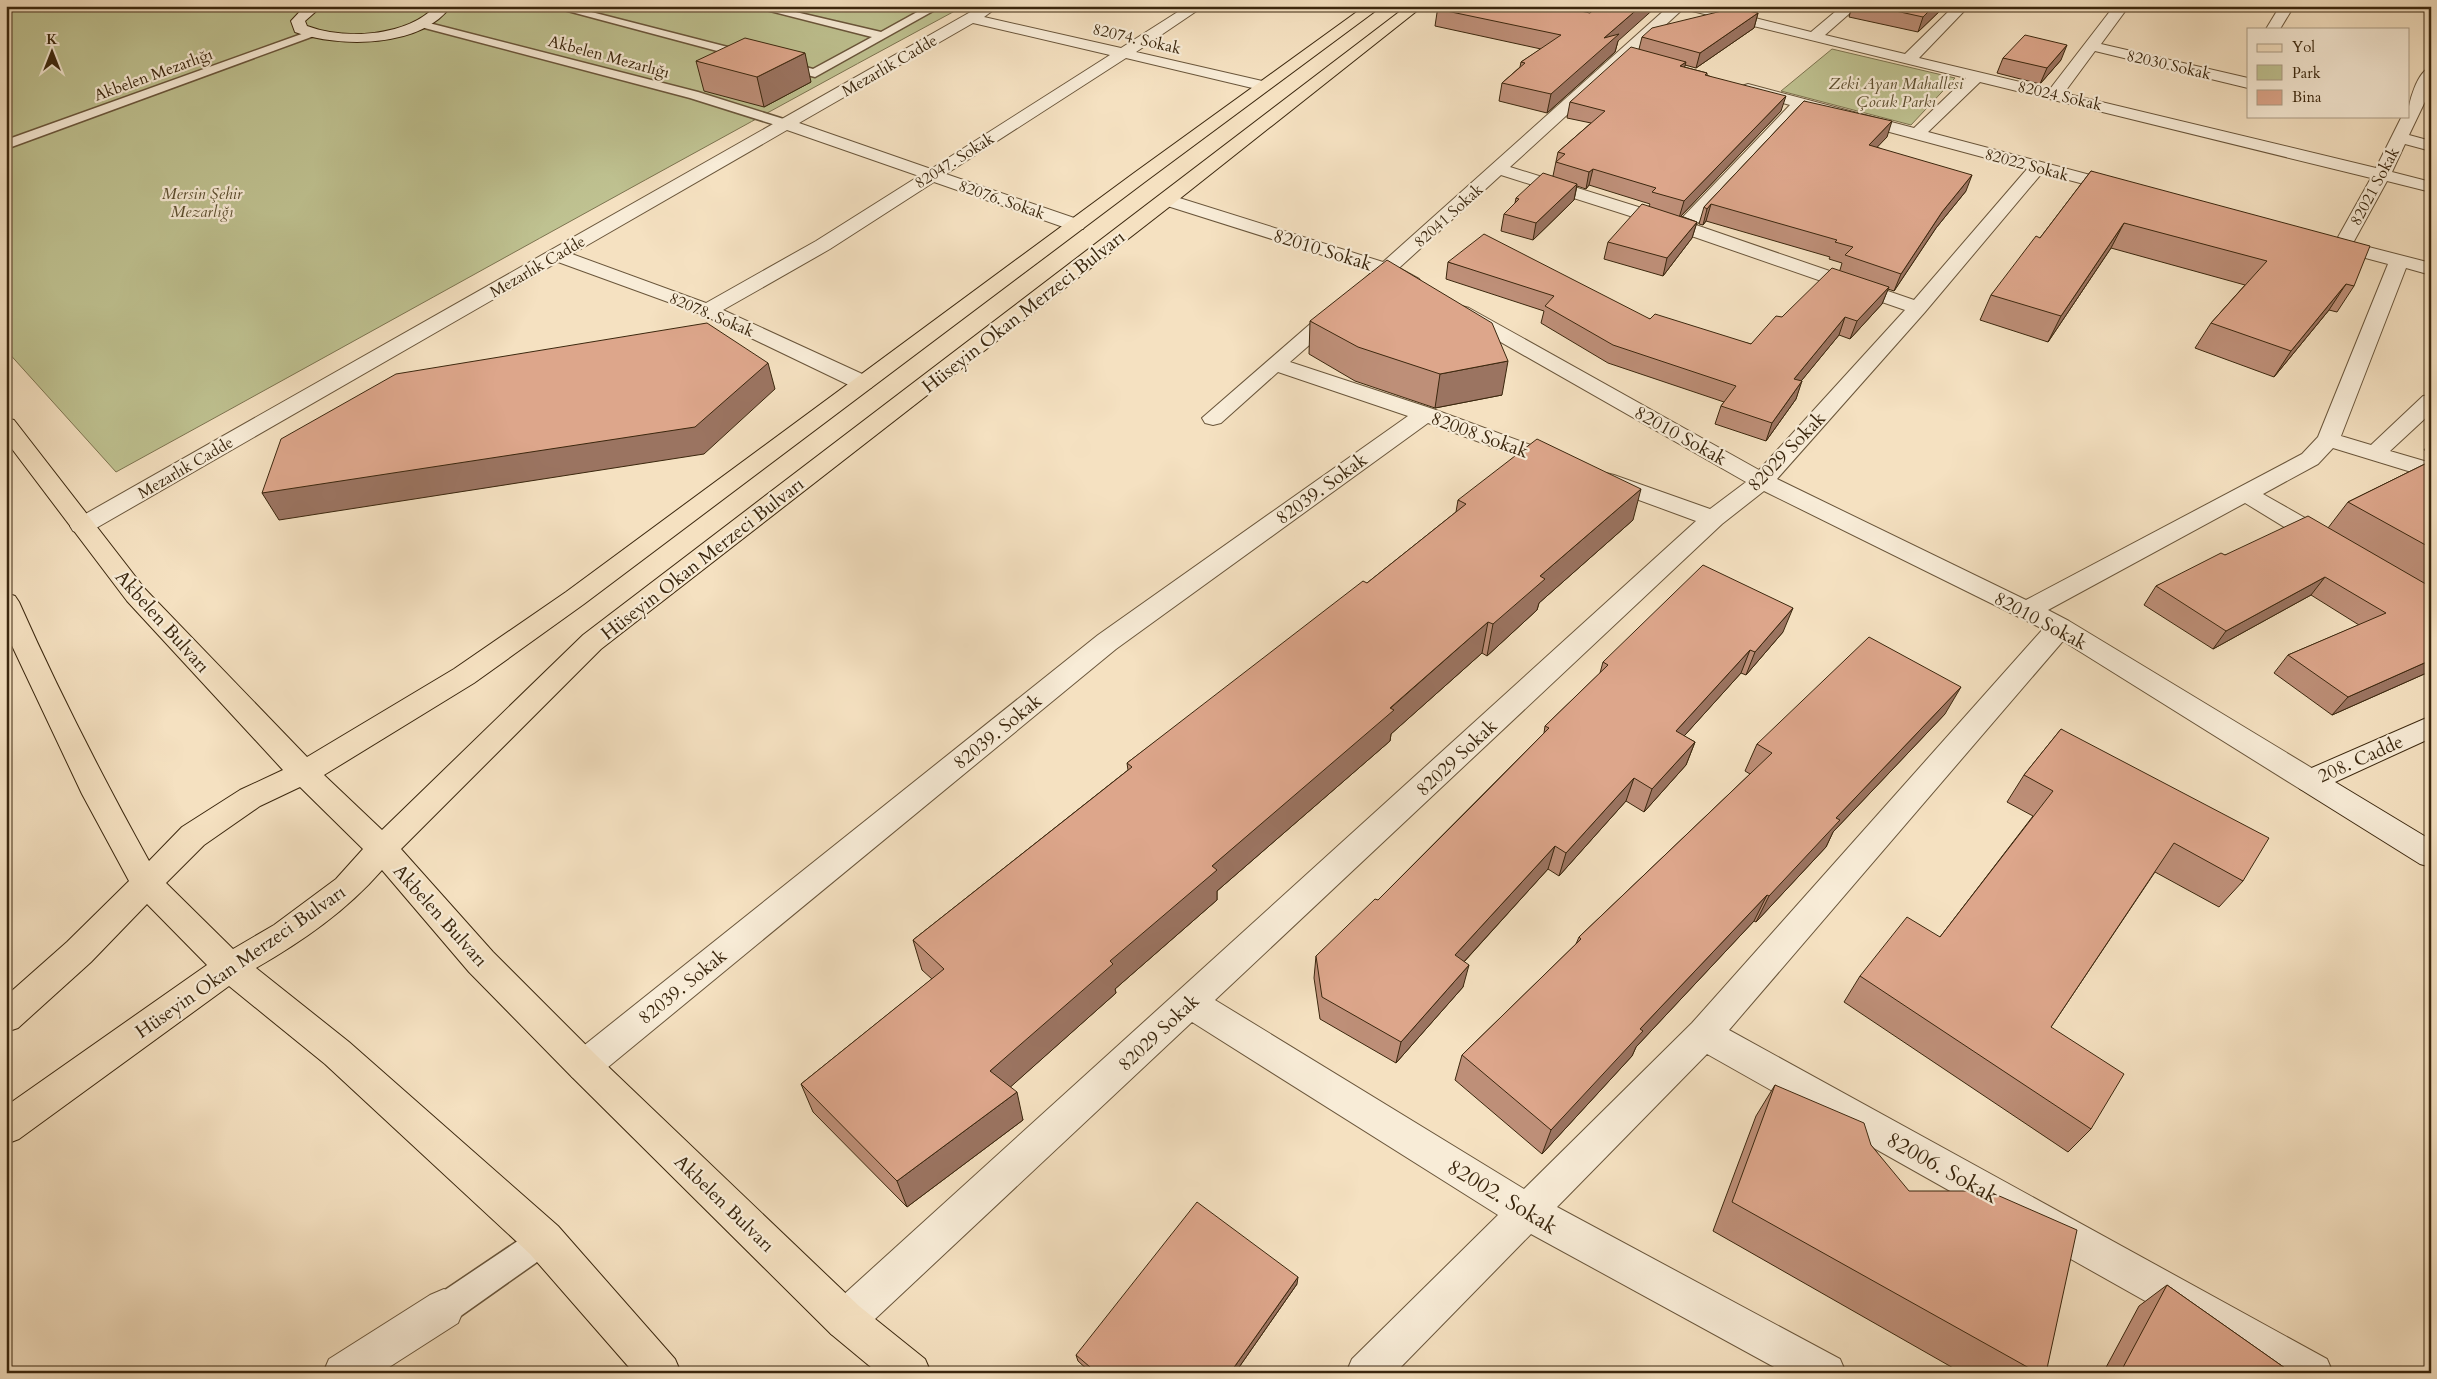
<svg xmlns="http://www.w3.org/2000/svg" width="2437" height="1379" viewBox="0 0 2437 1379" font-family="Cardo,serif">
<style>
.green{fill:#bfc291;stroke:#7d7450}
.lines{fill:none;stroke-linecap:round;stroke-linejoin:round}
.lane-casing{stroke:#6a563b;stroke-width:3}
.street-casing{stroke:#6a563b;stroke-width:2}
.secondary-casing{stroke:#3b270e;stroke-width:2}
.primary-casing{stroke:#3b270e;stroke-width:2}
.lane{fill:#f8ecd7;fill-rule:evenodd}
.street{fill:#f8ecd7;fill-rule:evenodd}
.secondary{fill:#f8ecd7;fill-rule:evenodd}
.primary{fill:#f5e1c1;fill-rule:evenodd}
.wall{fill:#be8f78;stroke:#3b270e}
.shaded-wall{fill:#9b7461;stroke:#3b270e}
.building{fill:#dda68b;stroke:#3b270e}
.labels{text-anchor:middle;stroke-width:4.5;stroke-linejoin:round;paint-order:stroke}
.far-street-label{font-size:16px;fill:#3b270e;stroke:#f8ecd7}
.far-park-label{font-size:16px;font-style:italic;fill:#5c4e2f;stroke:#f8ecd7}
.street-label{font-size:19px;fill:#3b270e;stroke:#f8ecd7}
.near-street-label{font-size:22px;fill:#3b270e;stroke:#f8ecd7}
</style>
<rect width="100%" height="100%" fill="#f5e1c1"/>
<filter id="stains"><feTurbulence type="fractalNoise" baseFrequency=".004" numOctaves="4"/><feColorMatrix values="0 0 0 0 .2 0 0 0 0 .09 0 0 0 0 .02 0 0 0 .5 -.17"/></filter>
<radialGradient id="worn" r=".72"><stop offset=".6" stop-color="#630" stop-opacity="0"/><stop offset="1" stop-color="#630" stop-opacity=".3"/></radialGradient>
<path class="green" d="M6 6H964C680 159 399 317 116 472L6 350Z
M1832 49 1955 78 1911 125 1781 91Z"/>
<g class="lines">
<g class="lane-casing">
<path id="lane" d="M549 6H568L755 54 757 56 751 60Z
M750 6H770L881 32 928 6H942L815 77 776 67 774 64 780 60 813 69 872 37Z
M421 21 698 92 790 121 792 124 786 128 782 127 690 98 417 26 415 24Z
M310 31 316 34 314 36 6 149V140Z
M544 1225 554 1230 559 1240 554 1250 455 1320 444 1324 433 1320 429 1309 433 1298 534 1230Z"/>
</g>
<g class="street-casing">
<path id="street" d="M981 6H999L984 17 1121 48 1187 6H1204L1136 52 1271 83 1273 86 1265 91 1126 58 946 174 1083 221 1085 225 1083 229H1069L934 182 830 249 723 310 871 378 874 383 871 388 863 389 855 388 701 314 558 262 91 531 82 534 73 531 70 526 73 521ZM973 23 1110 55 931 169 799 123ZM787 130 919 176 816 241 706 303 572 254Z
M1669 6H1707L1811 32 1842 6H1858L1825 35 1905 54 1954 6H1969L1919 58 2050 89 2114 6H2129L2101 44 2248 78V88L2095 51 2064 93 2376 168 2402 116H2408C2408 104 2417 71 2431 67V89L2409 135 2431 141V151L2405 144 2392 172 2431 182V192L2387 181 2353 243 2431 263V275L2406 268 2341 436 2371 445 2423 396 2431 395V413L2390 451 2431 463V478L2333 448 2318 464 2263 494 2335 535 2338 541 2335 547 2326 549 2317 547 2245 503 2048 610 2069 621 2320 773 2325 781 2320 789 2310 792 2300 789 2063 641 1729 1030 2327 1359 2333 1373H2273L1707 1054 1557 1207 1840 1359 1846 1373H1785L1531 1234 1395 1373H1346L1352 1359 1498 1215 1192 1022 859 1334 845 1340 831 1334 825 1320 831 1306 1696 521 1598 485 1594 480 1598 475 1606 473 1614 475 1710 509 1746 482 1455 316 1452 312 1455 308 1462 306 1469 308 1759 470 1905 310 1677 231 1501 175 1399 268 1419 279 1422 283 1419 287 1412 289 1405 287 1388 278C1381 284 1377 287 1367 284L1364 280 1373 271 1161 204 1158 200 1161 196H1173L1383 262ZM1683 9 1688 10 1966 78 1914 128 1748 84 1742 86 1740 89 1742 92 1790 105 1680 220 1510 167ZM1980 82 2371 178 2337 239H2324L2322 243 2324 247 2388 264 2318 437 2302 454 2026 600 1777 479 1925 312 2042 173 2122 194 2128 193 2131 189 2128 185 1928 132ZM1804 109 2027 169 1914 300 1696 225ZM1764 491 2043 629 1692 1023 1524 1189 1215 1000 1722 524Z
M2280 6H2294L2280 29H2266Z
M1339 303 1346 305 1349 309 1346 313 1290 362 1433 409 1566 458 1570 463 1566 468 1558 470 1550 468 1428 423 1116 649 596 1077 584 1082 572 1077 567 1066 572 1055 1098 635 1408 416 1278 372 1221 423 1213 425 1205 423 1202 418 1332 305Z
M444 1289 458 1295 464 1309 458 1323 380 1373H323L329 1359 430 1295Z"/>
</g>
<g class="secondary-casing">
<path id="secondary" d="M305 6H322L305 21 307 26C345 40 406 37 436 6H451C421 48 339 48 295 32L291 21Z
M2431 716V738L2335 782 2431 840V867L2420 864 2300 789 2295 781 2300 773Z"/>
</g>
<g class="primary-casing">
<path id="primary" d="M1365 6H1382L1146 181 584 604 474 683 324 775 382 830 583 635 1407 6H1423L1173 204 601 649 401 849 493 952 596 1055 859 1306 925 1359 931 1373H878L831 1334 572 1077 469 972 382 870C346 911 303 941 256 968L349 1042 558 1226 675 1359 681 1373H634L530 1254 325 1064 229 986 19 1139 6 1144V1106L207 965 147 904 91 962 18 1028 6 1032V996L67 942 129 881 82 794 6 633V593L15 596 19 602C58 690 102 776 149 861L182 827 240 790 283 770 127 601 6 441V418L14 420 145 589 307 757 454 669 566 592 1134 173ZM300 787 363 849 336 879 274 925 233 949 166 883 204 845 260 806Z"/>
</g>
<use href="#lane" class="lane"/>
<use href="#street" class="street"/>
<use href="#secondary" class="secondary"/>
<use href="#primary" class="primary"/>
</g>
<path class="wall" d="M1438 6 1618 41 1615 52 1547 113 1499 101 1502 83 1520 67 1521 62 1541 49 1435 26Z
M1852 6H1945L1918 32 1849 17Z
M1758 13 1754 28 1696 68 1685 65 1684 67 1707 73V75L1781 111 1681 216 1697 222 1692 238 1663 276 1604 259 1608 242 1649 206 1650 204 1589 185 1586 189 1577 186 1574 200 1533 240 1501 231 1504 214 1515 203 1516 198 1553 176 1558 152 1591 123 1567 118 1570 102 1639 49 1642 37Z
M2003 58 2061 60 2040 84 1997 73Z
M696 61 811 82 764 107 704 91Z
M1804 101 1887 137 1877 147 1966 191 1936 228 1894 291 1888 289 1882 304 1850 339 1839 335 1801 381 1796 399 1766 441 1715 424 1721 406 1724 402 1608 363 1541 323 1544 311 1446 279 1448 262 1650 319 1751 344 1782 317 1840 270 1842 263 1829 259 1830 257 1706 221 1703 225 1699 224 1704 207Z
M2091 171 2354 286 2337 312 2329 310 2274 377 2195 348 2211 323 2245 285 2111 248 2048 342 1980 320 1991 295 2040 238Z
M1310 321 1502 395 1435 408 1355 381 1309 354Z
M2431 441V452L2424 450Z
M2431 461V671L2332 715 2274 673 2288 655 2359 625 2311 595 2213 649 2144 605 2156 586 2225 555 2328 528 2348 502Z
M1458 500 1633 520 1539 603 1537 610 1487 656 1482 653 1391 734 1390 741 1217 891V900L1115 989 1116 993 1010 1087 1023 1120 907 1207 813 1112 801 1084 932 979 922 970 913 940 1128 770 1127 763 1367 583 1456 512Z
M1783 632 1746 675 1741 673 1684 736 1695 742 1686 765 1644 812 1626 801 1559 876 1548 869 1464 962 1463 987 1396 1063 1320 1019 1314 978 1316 956 1378 900 1544 733 1545 726 1600 673 1603 662Z
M1945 714 1833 832 1826 847 1756 922 1754 921 1636 1047 1632 1056 1542 1154 1455 1080 1462 1055 1576 944 1579 937 1750 774 1745 771 1757 744Z
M2061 729 2243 881 2219 907 2155 872 2051 1027 2091 1129 2068 1152 1844 1002 1860 976 1940 937 2033 816 2007 802 2024 775Z
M1775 1085 1871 1145 2046 1373H1962L1713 1231 1756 1116Z
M1297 1284 1235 1373H1091L1078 1361 1076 1355Z
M2167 1285 2292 1373H2103L2139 1306Z"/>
<path class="shaded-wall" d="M1641 6H1657L1618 41 1615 52 1547 113 1551 94 1604 38Z
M1934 6H1945L1918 32 1923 17Z
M1758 13 1754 28 1696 68 1700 53Z
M2067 45 2061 60 2040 84 2047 68Z
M805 53 811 82 764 107 757 77Z
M1686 62 1682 77 1680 66Z
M1786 96 1781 111 1679 218 1684 201Z
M1892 121 1887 137 1864 161 1869 145Z
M1593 169 1589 185 1586 189 1589 172Z
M1972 175 1966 191 1936 228 1894 291 1901 274 1942 212Z
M1577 184 1574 200 1533 240 1536 223Z
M1711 204 1706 221 1703 225 1707 209Z
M1697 222 1692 238 1663 276 1667 258Z
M2124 223 2111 248 2048 342 2061 316Z
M2346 284 2329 310 2274 377 2291 351Z
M1889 287 1882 304 1850 339 1857 321Z
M1845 317 1839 335 1788 397 1794 379Z
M1508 361 1502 395 1435 408 1440 374Z
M768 363 775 389 704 454 279 520 262 493Z
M1802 381 1796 399 1766 441 1772 423Z
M1641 489 1633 520 1539 603 1537 610 1487 656 1493 624 1540 576Z
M2325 577 2311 595 2213 649 2226 631Z
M1793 608 1783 632 1746 675 1755 652Z
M1488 622 1482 653 1391 734 1390 741 1217 891V900L1115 989 1116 993 997 1099 990 1071 1212 866Z
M1750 650 1741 673 1667 755 1676 731Z
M2431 660V671L2332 715 2348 697Z
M1961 687 1945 714 1833 832 1826 847 1756 922 1769 896 1836 818Z
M1695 742 1686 765 1644 812 1652 789Z
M1634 778 1626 801 1559 876 1566 853Z
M1555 846 1548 869 1450 977 1455 955Z
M1767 895 1754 921 1636 1047 1632 1056 1542 1154 1551 1130 1640 1029Z
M1469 965 1463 987 1396 1063 1401 1042Z
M1017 1092 1023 1120 907 1207 897 1181Z
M1298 1277 1297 1284 1235 1373H1230Z"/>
<path class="building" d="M1438 6H1557L1590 13 1598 6H1641L1604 38 1619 34 1551 94 1502 83 1525 63 1521 62 1561 35 1437 9Z
M1873 6H1934L1923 17Z
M1734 8 1758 13 1700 53 1642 37 1652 28Z
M2025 35 2067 45 2047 68 2003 58Z
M745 38 805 53 757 77 696 61Z
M1631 47 1686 62 1680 66 1707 73 1705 75 1786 96 1684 201 1652 192 1656 188 1593 169 1589 172 1556 162 1565 154 1558 152 1605 111 1570 102Z
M1804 101 1892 121 1869 145 1972 175 1942 212 1901 274 1845 255 1853 247 1835 242 1837 240 1711 204 1707 209 1704 207Z
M2091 171 2370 246 2354 286 2346 284 2291 351 2211 323 2267 261 2124 223 2061 316 1991 295 2036 236 2040 238Z
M1543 173 1577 184 1536 223 1504 214 1519 199 1516 198Z
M1642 204 1697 222 1667 258 1608 242Z
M1484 234 1650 319 1655 314 1751 344 1776 316 1782 317 1832 268 1889 287 1857 321 1845 317 1794 379 1802 381 1772 423 1721 406 1736 386 1613 345 1545 306 1554 296 1448 262Z
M1387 260 1492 323 1508 361 1440 374 1358 347 1310 321Z
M707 323 768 363 695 427 262 493 281 439 396 374Z
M1537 439 1641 489 1540 576 1545 579 1493 624 1488 622 1390 708 1394 710 1212 866 1217 870 1110 961 1113 964 990 1071 1017 1092 897 1181 801 1084 944 969 913 940 1132 767 1127 763 1363 581 1367 583 1466 504 1458 500Z
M2431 461V548L2348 502Z
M2308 516 2431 587V660L2348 697 2288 655 2386 613 2325 577 2226 631 2156 586 2221 553 2225 555Z
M1703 565 1793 608 1755 652 1750 650 1676 731 1695 742 1652 789 1634 778 1566 853 1555 846 1455 955 1469 965 1401 1042 1322 997 1316 956 1375 899 1378 900 1479 799 1549 728 1545 726 1608 665 1603 662Z
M1869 637 1961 687 1836 818 1840 820 1769 896 1767 895 1640 1029 1643 1031 1551 1130 1462 1055 1581 939 1579 937 1772 753 1757 744Z
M2061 729 2269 838 2243 881 2174 843 2051 1027 2124 1074 2091 1129 1860 976 1907 917 1940 937 2053 791 2024 775Z
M1775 1085 1864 1123 1871 1145 1909 1191H1988L2077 1230 2046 1373H2038L1732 1202Z
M1197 1202 1298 1277 1230 1373H1097L1076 1355Z
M2167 1285 2292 1373H2120Z"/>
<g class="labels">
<g class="far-street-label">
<text transform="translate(1137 38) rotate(13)" y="6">82074. Sokak</text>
<text transform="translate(609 56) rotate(15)" y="6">Akbelen Mezarlığı</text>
<text transform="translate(2169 64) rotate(13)" y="6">82030 Sokak</text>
<text transform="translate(889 65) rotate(-30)" y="6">Mezarlık Cadde</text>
<text transform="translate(153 74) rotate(-20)" y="6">Akbelen Mezarlığı</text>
<text transform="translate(2060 95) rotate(13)" y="6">82024 Sokak</text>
<text transform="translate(954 160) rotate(-32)" y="6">82047. Sokak</text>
<text transform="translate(2027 164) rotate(15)" y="6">82022 Sokak</text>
<text transform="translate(2374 186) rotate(-62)" y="6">82021 Sokak</text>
<text transform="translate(1002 199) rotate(19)" y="6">82076. Sokak</text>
<text transform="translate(1448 215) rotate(-42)" y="6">82041 Sokak</text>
<text transform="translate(537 266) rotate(-30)" y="6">Mezarlık Cadde</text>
<text transform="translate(712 314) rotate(23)" y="6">82078. Sokak</text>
<text transform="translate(185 467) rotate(-30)" y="6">Mezarlık Cadde</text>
</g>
<g class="far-park-label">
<text x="1896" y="89">Zeki Ayan Mahallesi<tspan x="1896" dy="18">Çocuk Parkı</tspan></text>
<text x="202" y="199">Mersin Şehir<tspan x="202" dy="18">Mezarlığı</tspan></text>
</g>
<g class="street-label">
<text transform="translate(1323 249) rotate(17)" y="7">82010 Sokak</text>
<text transform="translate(1023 311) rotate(-38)" y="7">Hüseyin Okan Merzeci Bulvarı</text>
<text transform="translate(1480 434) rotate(20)" y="7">82008 Sokak</text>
<text transform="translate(1681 435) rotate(29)" y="7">82010 Sokak</text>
<text transform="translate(1786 451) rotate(-46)" y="7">82029 Sokak</text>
<text transform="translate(1321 488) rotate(-36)" y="7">82039. Sokak</text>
<text transform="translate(702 558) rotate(-38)" y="7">Hüseyin Okan Merzeci Bulvarı</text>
<text transform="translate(2041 620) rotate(28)" y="7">82010 Sokak</text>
<text transform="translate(163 621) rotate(48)" y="7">Akbelen Bulvarı</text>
<text transform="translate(997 731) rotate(-39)" y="7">82039. Sokak</text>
<text transform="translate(1456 757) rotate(-43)" y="7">82029 Sokak</text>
<text transform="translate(2360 758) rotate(-24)" y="7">208. Cadde</text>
<text transform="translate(441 915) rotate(48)" y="7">Akbelen Bulvarı</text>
<text transform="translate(240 961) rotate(-35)" y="7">Hüseyin Okan Merzeci Bulvarı</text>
<text transform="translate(682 986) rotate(-39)" y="7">82039. Sokak</text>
<text transform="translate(1158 1032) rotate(-43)" y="7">82029 Sokak</text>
<text transform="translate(725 1203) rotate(44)" y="7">Akbelen Bulvarı</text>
</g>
<g class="near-street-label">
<text transform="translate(1943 1167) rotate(29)" y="8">82006. Sokak</text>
<text transform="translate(1503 1196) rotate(31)" y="8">82002. Sokak</text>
</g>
</g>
<rect width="2437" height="1379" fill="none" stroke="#f5e1c1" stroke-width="25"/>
<rect x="8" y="8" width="2422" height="1364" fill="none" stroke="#3b270e" stroke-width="2.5"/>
<rect x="12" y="12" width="2412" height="1354" fill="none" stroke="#3b270e"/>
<rect x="2247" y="28" width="162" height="90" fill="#f8ecd7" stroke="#ac9d87"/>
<rect x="2257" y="44" width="25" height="8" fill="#f5e1c1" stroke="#ac9d87"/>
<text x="2292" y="52" font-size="15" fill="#3b270e">Yol</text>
<rect x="2257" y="65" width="25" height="15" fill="#bfc291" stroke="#ac9d87"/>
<text x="2292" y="78" font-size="15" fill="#3b270e">Park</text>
<rect x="2257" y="90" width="25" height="15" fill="#dda68b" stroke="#ac9d87"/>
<text x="2292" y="102" font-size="15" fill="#3b270e">Bina</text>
<g transform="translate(52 52)" stroke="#f8ecd7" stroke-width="4" paint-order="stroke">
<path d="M0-4L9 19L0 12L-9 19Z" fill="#3b270e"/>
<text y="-8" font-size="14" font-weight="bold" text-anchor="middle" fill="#3b270e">K</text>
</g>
<rect width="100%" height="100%" filter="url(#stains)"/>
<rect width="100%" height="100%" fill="url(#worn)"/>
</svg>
